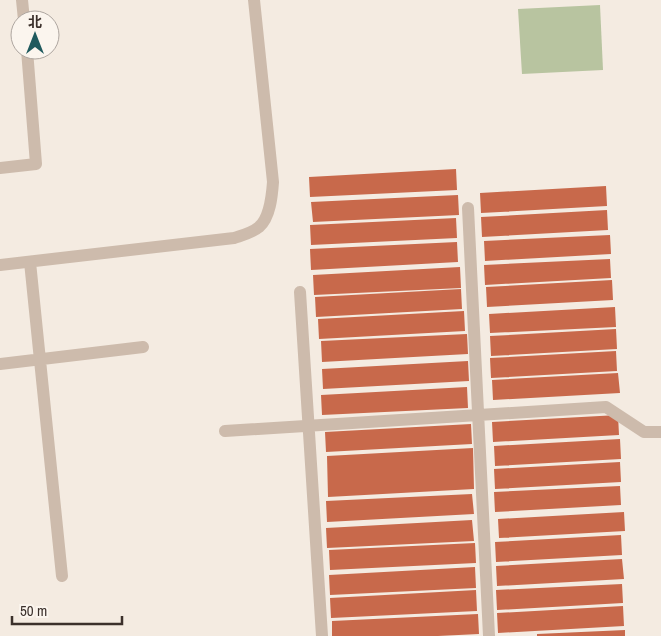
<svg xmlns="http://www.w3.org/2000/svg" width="661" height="636" viewBox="0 0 661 636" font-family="'Archivo Narrow','Noto Sans SC',sans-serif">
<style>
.green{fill:#b8c4a0}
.building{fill:#c8694b}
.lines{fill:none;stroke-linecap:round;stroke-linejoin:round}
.minor{stroke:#cdbbac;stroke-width:12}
</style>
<rect width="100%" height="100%" fill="#f4ebe1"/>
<path class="green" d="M600 5 603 70 522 74 518 9Z"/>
<path class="building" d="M456 169 457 190 310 197 309 177Z
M606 186 607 206 481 213 480 193Z
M458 195 459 215 313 222 311 202Z
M607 210 608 230 482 237 481 217Z
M456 218 457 238 311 245 310 225Z
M610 235 611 254 485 261 484 241Z
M457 242 458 262 311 270 310 249Z
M610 259 611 278 485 285 484 265Z
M460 267 461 288 314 295 313 275Z
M612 280 613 300 487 307 486 287Z
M461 289 462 309 316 317 315 297Z
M615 307 616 327 490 333 489 314Z
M464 311 465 331 319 339 318 319Z
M616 329 617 349 491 356 490 336Z
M467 334 468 354 322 362 321 341Z
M616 351 617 371 491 378 490 358Z
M468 361 469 381 323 389 322 369Z
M618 373 620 393 493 400 492 380Z
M467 387 468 408 322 415 321 395Z
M618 415 619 435 493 442 492 422Z
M471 424 472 444 326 452 325 432Z
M620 439 621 459 495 466 494 446Z
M473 448 474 489 328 497 327 456Z
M620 462 621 482 495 489 494 469Z
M620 486 621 505 495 512 494 492Z
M472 494 474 514 327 522 326 501Z
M624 512 625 531 499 538 498 519Z
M472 520 474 541 327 548 326 528Z
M621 535 622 555 496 562 495 542Z
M475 543 476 563 330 570 329 550Z
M622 559 624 579 497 586 496 566Z
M475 567 476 588 330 595 329 575Z
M622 584 623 603 497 610 496 590Z
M476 590 477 611 331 618 330 598Z
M623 606 624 626 498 633 497 613Z
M478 614 479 634 438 636H332V621Z
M625 630V636H537V634Z"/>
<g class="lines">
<path class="minor" d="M22 0 24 20
M0 168 36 164 27 50
M468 208 489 636
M30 262 62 576
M0 265 234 238C243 235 252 233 259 227 270 218 272 196 273 182L254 0
M300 292 322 636
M0 364 143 347
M225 431 606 407 644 432H661"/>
</g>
<g transform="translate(35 35)"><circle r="24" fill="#fbf5ee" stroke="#aea6a0"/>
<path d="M0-4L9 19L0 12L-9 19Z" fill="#1f5a5e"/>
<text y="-8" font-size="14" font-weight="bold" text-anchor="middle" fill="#3b302b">北</text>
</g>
<path d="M12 616v8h110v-8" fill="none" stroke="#3b302b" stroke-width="2.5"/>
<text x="20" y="616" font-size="15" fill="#3b302b" stroke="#fbf5ee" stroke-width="4" paint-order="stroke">50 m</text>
</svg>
